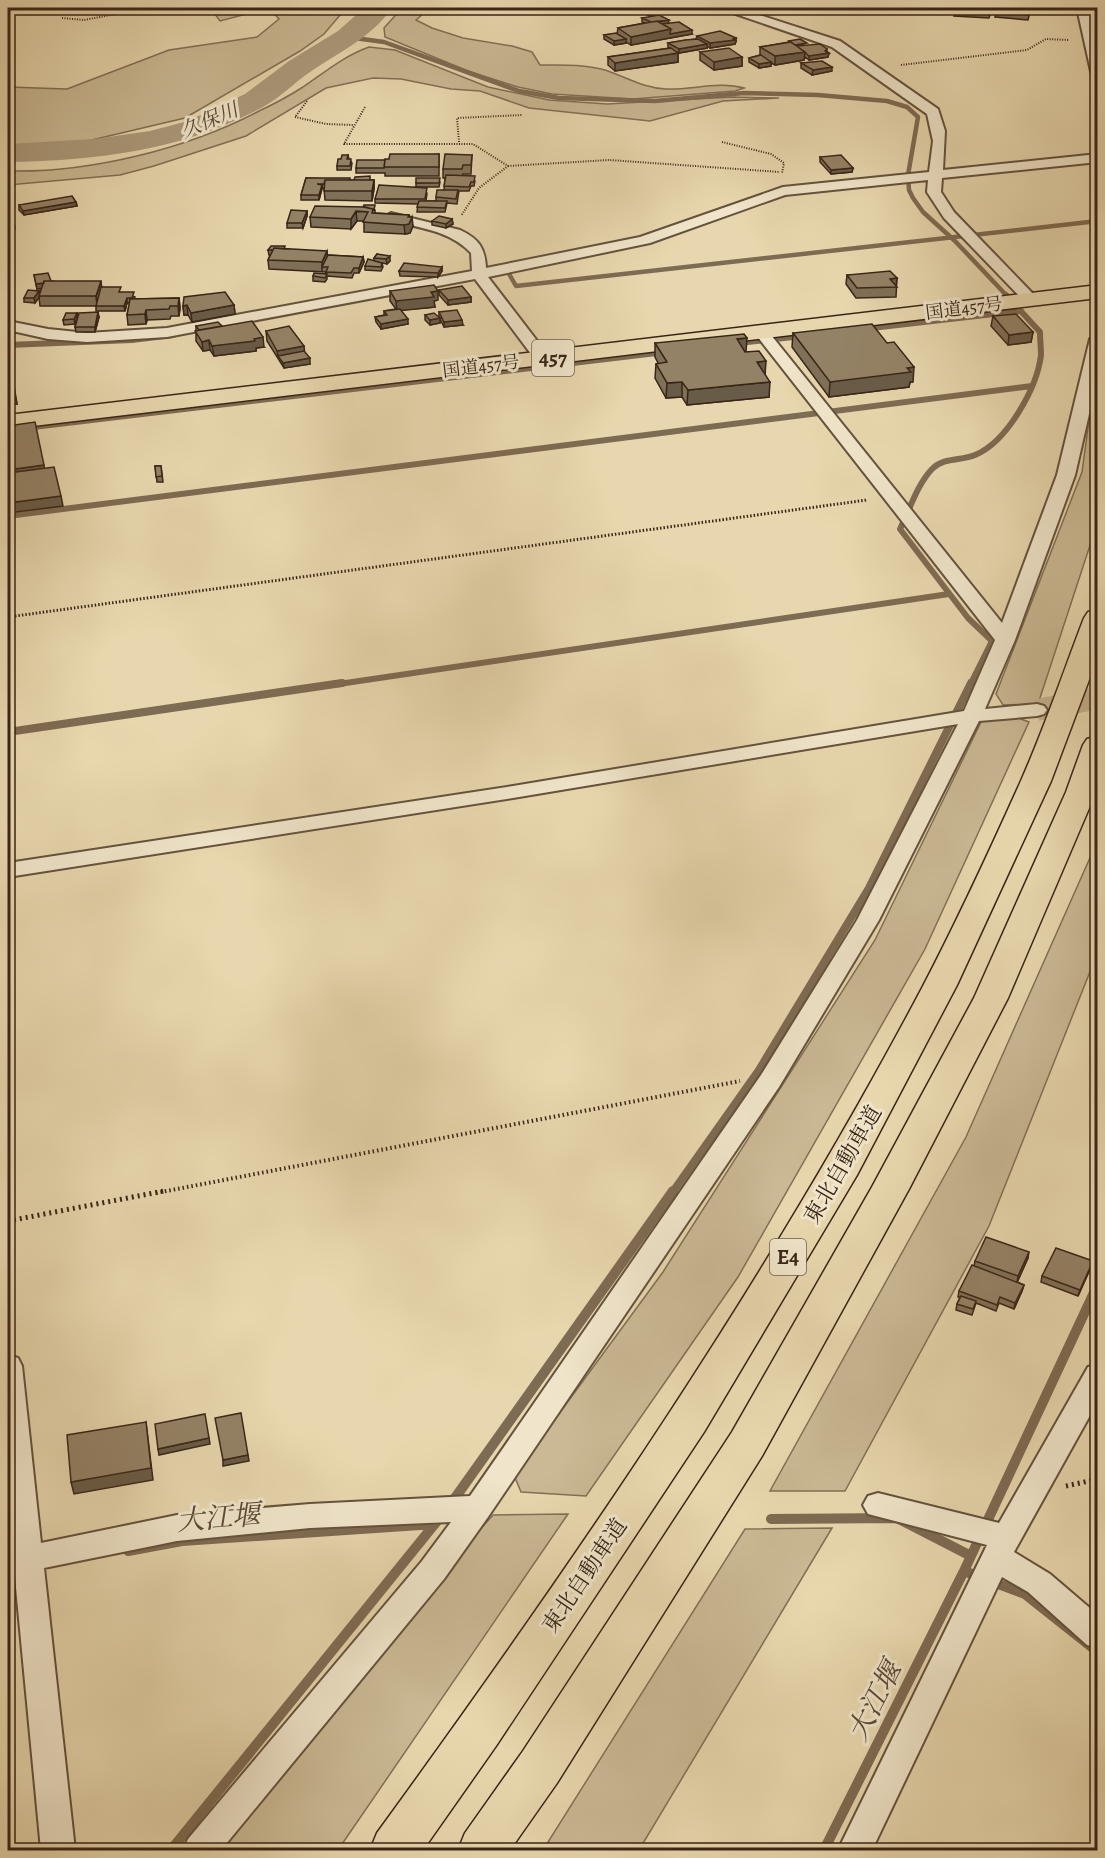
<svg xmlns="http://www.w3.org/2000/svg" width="1105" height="1858" viewBox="0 0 1105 1858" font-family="Alegreya,'Noto Serif JP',serif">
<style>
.green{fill:#cab994;stroke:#826f56;stroke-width:1.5}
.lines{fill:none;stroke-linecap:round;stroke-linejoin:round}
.stream-far3{stroke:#7e6b53;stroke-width:4.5}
.stream-far2{stroke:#7e6b53;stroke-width:6}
.stream-far1{stroke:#7e6b53;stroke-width:8}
.stream{stroke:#7e6b53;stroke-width:10}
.river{fill:#ac9a7b;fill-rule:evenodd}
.street-tunnel{stroke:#c5b390;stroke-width:22;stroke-dasharray:22 11;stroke-linecap:butt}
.street-casing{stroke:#65523d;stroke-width:4}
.highway-casing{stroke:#392517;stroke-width:3}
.path-far3{stroke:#392517;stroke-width:2;stroke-dasharray:1 1.5;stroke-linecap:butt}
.path-far2{stroke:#392517;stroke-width:3;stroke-dasharray:1.5 2;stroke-linecap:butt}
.path-far1{stroke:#392517;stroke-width:4;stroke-dasharray:1.5 3;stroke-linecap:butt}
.path{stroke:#392517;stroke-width:5;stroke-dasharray:2 4;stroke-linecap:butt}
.street{fill:#f0e5ca;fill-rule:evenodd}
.highway{fill:#e8d7ae;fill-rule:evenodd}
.wall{fill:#7f7058;stroke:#392517;stroke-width:1.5}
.shaded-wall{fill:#685b47;stroke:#392517;stroke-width:1.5}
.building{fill:#948266;stroke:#392517;stroke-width:1.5}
.labels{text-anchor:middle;stroke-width:6;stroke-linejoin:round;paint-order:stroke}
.far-street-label{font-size:18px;fill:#392517;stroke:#f0e5ca}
.far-water-label{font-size:20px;font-style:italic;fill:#5c4835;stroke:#f0e5ca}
.shield{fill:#f0e5ca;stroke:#705f4d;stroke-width:1.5}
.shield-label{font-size:21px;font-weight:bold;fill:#392517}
.street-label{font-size:22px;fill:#392517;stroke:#f0e5ca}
.near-water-label{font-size:28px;font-style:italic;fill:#5c4835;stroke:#f0e5ca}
</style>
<rect width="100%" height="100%" fill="#e8d7ae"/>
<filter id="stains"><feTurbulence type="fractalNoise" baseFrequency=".00333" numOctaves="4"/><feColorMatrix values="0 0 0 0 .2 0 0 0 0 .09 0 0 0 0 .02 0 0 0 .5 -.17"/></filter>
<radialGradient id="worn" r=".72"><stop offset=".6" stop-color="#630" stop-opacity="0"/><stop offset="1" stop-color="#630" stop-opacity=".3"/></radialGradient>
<path class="green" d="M230 8H346L324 34 300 51 185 118 62 147 8 148V87L67 89 169 50 257 37 279 19 269 8 220 21 214 13Z
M402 8H430L416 20 432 28 463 38 512 46 532 52 540 65C562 65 584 64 605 70 626 77 643 88 666 89 693 90 718 81 744 88L735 91 633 99 552 94 518 87 468 71 385 37 384 28Z
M369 47 395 50 488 87 549 100 607 104 732 97 779 98 723 101 650 121 529 108 480 91 451 89 401 79 373 78 326 88 246 136 154 166 120 175 8 185V171C89 173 187 149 259 111 274 104 289 96 303 87 325 72 344 56 369 47Z
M1097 362V524L1038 704 1003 705 996 694 1082 472Z
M1013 716 1029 722 925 949 738 1277 586 1496 521 1492 514 1475 663 1272 875 940 982 720Z
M1097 842V954L989 1226 845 1491H770L966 1137Z
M568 1514 338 1850H215L468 1543 493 1515Z
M832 1528 639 1850H543L745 1529Z"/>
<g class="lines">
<path class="stream-far3" d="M347 37 384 42 519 91 559 98 655 101 744 93 818 95 887 101 907 107 918 117 908 175 909 190 913 198 923 212 955 241 1008 297
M498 274 508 272 516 286 1098 221"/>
<path class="stream-far2" d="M863 329 1021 311
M738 343 802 336
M8 345 132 340 173 335
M8 430 665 352
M8 516 1032 386
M332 685 949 594
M970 685 992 641 968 618 900 529C910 509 917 485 932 469 944 457 961 461 975 455 1007 442 1037 388 1041 355 1041 347 1040 340 1040 332L1006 295"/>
<path class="stream-far1" d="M8 732 342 683
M672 1193 759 1070 869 888 971 683"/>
<path class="stream" d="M450 1505 673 1191
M771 1519 897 1518 971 1556 964 1571 1025 1594 1098 1652
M128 1551 182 1541 435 1524
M971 1556 1098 1284
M171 1850 442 1515
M824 1850 964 1571"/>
<path class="river" d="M364 8H392C372 37 338 53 310 72 294 83 280 98 263 107 180 151 99 160 8 162V144L94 139 150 131 188 121 245 94 289 61 338 31Z"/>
<path class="street-tunnel" d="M1037 710 1098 698"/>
<g class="street-casing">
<path id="street" d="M723 8H738L840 41 938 109 945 131 943 170 1098 154V162L942 178 941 192 954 212 1036 297 1038 300 1036 303H1026L944 218 927 192 928 180 785 195 650 243 488 277 551 359 543 364 537 362 475 279 167 337 87 342 48 339 8 330V321L48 329 87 333 167 328 472 271 471 253C450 230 416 227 386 220L384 217 391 213 460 230C479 239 485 248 486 268L640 237 783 187 929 172 933 141 927 114 832 47 724 10Z
M1077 8H1088L1098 48V80L1092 76Z
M762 328 767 330 1002 623 1057 475 1090 339 1098 334V375L1075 475 1015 640 985 709 1037 704 1044 706 1047 710 1044 714 1037 716 979 721 879 920 779 1087 488 1517 444 1579 221 1850H183L188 1839 422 1561 451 1522 310 1528 177 1541 44 1568 75 1850H41L15 1577 8 1579V1553L12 1551 8 1503V1355L18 1358 22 1366 41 1543 177 1515 310 1504 470 1496 761 1075 857 920 958 724 513 798 8 877V863L513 786 964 711 995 640 757 336 754 333 757 330Z
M1098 1364V1401L1014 1552 1050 1574 1098 1615V1648L1087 1645 1028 1592 1002 1577 872 1850H838L987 1545 868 1514 863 1505 868 1496 878 1493 999 1523 1088 1367Z"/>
</g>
<g class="highway-casing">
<path id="highway" d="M1098 285V298L8 429V415Z
M1098 610V656L1051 781 957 985 857 1175 704 1432 496 1746 423 1850H370L377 1833C574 1562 765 1285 922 988 957 921 989 852 1020 783 1044 729 1063 673 1084 618L1088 612Z
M1098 736 1096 792 1008 998 909 1189 762 1456 557 1783 510 1850H458L465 1833 523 1751 732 1432 872 1187 974 998 1066 792 1083 745 1087 739Z"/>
</g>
<path class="path-far3" d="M62 18 84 20 148 8
M901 65 1027 50 1046 39 1069 40
M307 101 295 117 326 124 353 125
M365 107 344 144H473L508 166 479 188 461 216
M459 142 457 118 522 115
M722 142 771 154 784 163 782 173
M508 166 609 160 780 172"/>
<path class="path-far2" d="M8 617 867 500"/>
<path class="path-far1" d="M156 1193 740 1081"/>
<path class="path" d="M8 1221 164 1191
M1066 1486 1098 1479"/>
<use href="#street" class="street"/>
<use href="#highway" class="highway"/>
</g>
<path class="wall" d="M8 8H29L25 13 8 14Z
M38 8H67H59V14L38 13Z
M631 8H650L656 14 650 16Z
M992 8 989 18 954 16 955 12Z
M1031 8 1028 20 995 17 996 13Z
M642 18 669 23 692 34 631 45 626 42V43L614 45 604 39V35L617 34 618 28 645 23 642 22Z
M697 36 736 38V42L735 43V44L710 48 707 46V48L679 53 674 51 678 53V62L615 71 608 65V57L670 48 668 47V43L696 39Z
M789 41 827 52 829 53 828 57 809 60 805 57 804 60 775 65 771 63V66L759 68 749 62V58L760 55V47L789 42Z
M700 52 742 57V66L714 70 700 60Z
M801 63 832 71 812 75 801 68Z
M439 154V176H385V173H356V168L385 160Z
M348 155 349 159 352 163 351 170H337V166L341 159Z
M472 155 471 174H463V176L475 181 474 186H471L469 191H459L457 204 447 203 445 212H417L418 204 375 203V199L416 187V183L440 182 439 187H418L427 193 426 201H436V197L444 190 445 178H443V169Z
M820 157 853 168 852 172 831 174 820 162Z
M306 178 351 180H374V189L372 201 325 200 324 188H322L319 200H301V195Z
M76 202 77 206 24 215 19 210V205Z
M375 210V213L409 215 413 226 410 233 405 234 364 232V221H357L351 229 311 227 310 217Z
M307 211V216L303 228H287V223Z
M452 219 453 224 446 228 432 225V221Z
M285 249 328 255 363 257 364 262 359 273H354L352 278 327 276V279L325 282 313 281V276L326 274V272L269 269 268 260 270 255H269L268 250Z
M377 254 390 261 387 264 382 263 383 267 381 271 365 270V266L374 261V258Z
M442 267V271L438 277 400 276 399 271Z
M34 275 51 281 102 287 135 297 134 299 179 298 180 308 179 316H171L170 319 147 320 146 324 128 325 127 315 130 303H127L125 311H96V306H40L39 297 35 303 24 302V298L39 291V294L42 288 37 289Z
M847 275 897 278 896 297 856 298 846 284Z
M439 290 471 297V302L448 305 439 295Z
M390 291 438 300 434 301 435 307 401 310 408 324 381 329 376 322 375 317 384 315V311L396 309 390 301Z
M234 305 235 314 192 322 188 315H184L183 306Z
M439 312 463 325 444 327 440 319V323L430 325 425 320V315L439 318Z
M77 313 75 324 64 325 63 320Z
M993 316 1033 332 1031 342 1008 345 991 326Z
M99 317 95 332H76L75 327Z
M196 326H222L264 347 256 348V351L214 356 210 350 203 351 196 341Z
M266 331 304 351 310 364 284 368 267 341Z
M793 333 913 382H910L909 387 829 397 792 347Z
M655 343 746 352 765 375 769 397 687 405 682 397 666 398 655 378 656 364 658 363 655 357Z
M11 367 17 404 8 405V368Z
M155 466H161L163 482H157Z
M1028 1258 1017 1282 1024 1285 1022 1291 1014 1309 999 1303 996 1311 976 1303 972 1315 956 1310 957 1304 960 1297H958L959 1291 974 1266 975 1261Z
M1091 1267 1078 1296 1041 1282 1042 1276Z"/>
<path class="shaded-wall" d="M24 8H29L25 13Z
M656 10V14L650 16V12Z
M669 20 668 24 658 26 652 23Z
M671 29 692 30V34L631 45V37Z
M736 38V42L735 43V44L710 48V43Z
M626 39V43L614 45V41Z
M707 44V48L679 53V49Z
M827 49V53H829L828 57 809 60V56L825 51Z
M805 52 804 60 775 65V56Z
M678 53V62L615 71V63Z
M742 57V66L714 70V62Z
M771 62V66L759 68V64Z
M832 67V71L812 75 813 70Z
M853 168 852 172 831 174V170Z
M374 180V189L372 201V191Z
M322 185V189L319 200V195Z
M76 202 77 206 24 215 23 211Z
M307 211V216L303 228 302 223Z
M356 211 357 221 351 229V219Z
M409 215V224L412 217 413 226 410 233 405 234 404 225Z
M14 219 15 229 8 230V221Z
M452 219 453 224 446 228V224Z
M327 251 328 260 322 267V272V262Z
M390 256V261L387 264 386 259Z
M363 257 364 262 359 273V268Z
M442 267V271L438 277V273Z
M897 278 896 287 890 279Z
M101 281 102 290 97 306 96 296Z
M51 282 52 287 37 289 36 284Z
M39 291 40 296 35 303 34 298Z
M438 291V300L434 301 435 307 397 311 396 301 431 292Z
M471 297V302L448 305V300Z
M127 298V303L125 311 124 306Z
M179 298 180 308 179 316 178 306Z
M187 305 188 315H184L183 306Z
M234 305 235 314 192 322 191 313Z
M146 310 147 320 146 324 145 314Z
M98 312 99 317 95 332V327Z
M77 313V318L75 324 74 319Z
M440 318V323L430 325V320Z
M408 319V324L381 329V324Z
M462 320 463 325 444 327V322Z
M1033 332 1031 342 1008 345 1009 335Z
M263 337 264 347 256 348V351L214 356 212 346Z
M747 338 746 352 736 354 737 339Z
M209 340 210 350 203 351 202 342Z
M304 346 305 356H278L277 351Z
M310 358V364L284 368 283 363Z
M766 361 765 376 757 362Z
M914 367 913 382H910L909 387 829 397 830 382Z
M682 382V397L666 398 667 383Z
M770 382 769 397 687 405 688 390Z
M15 394 17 404 8 405V395Z
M44 465 45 476 8 480V470Z
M61 496 63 506 8 513V503Z
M1029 1252 1028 1258 1017 1283 1018 1276Z
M1093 1261 1091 1267 1078 1296 1080 1290Z
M1024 1285 1022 1291 1014 1309 1015 1303Z
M146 1422 153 1480 74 1494 71 1482Z
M209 1438 210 1444 159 1455 158 1449Z
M248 1455 249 1461 223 1466V1460Z"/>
<path class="building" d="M640 8H650L656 10 650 12Z
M956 8H992L990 14 955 12Z
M998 8H1031L1029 15 996 13Z
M659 15 669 20 651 22 642 18Z
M657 21 671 29 631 37 618 28Z
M679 22 692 30 670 34 671 29 662 24Z
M720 31 736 38 733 39 735 40 710 43 697 36Z
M616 33 626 39 614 41 604 35Z
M698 39 707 44 679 49 668 43 685 40Z
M800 39 807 43 795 45 789 41Z
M791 42 805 52 775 56 760 47Z
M820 44 827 49 825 51 829 53 809 56 797 46Z
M671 48 678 53 615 63 608 57Z
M729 48 742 57 714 62 700 52Z
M761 55 771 62 759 64 749 58Z
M822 61 832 67 813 70 801 63Z
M390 154H439V167H384L385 159H389Z
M445 154 472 155 471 165H463L462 169H443Z
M342 155H348L347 159H351L350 166H337L338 159H341Z
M841 155 853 168 831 170 820 157Z
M357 160H385L384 168H356Z
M446 175 475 176 474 182H471L469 187 444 186Z
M370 176V180H354L355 177Z
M306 178H350V180H325L324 184H317L322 185 319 195H301Z
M416 178H440L439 183H416Z
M325 180H374L372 191H324Z
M379 185 427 188 425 199H375Z
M437 190H458L456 199 436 197Z
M72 196 76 202 23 211 19 205Z
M419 201H447L445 208 417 207Z
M364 205H375L374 210H373V209L363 207Z
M315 206 365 207 373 209 372 213 409 215 408 217H412L409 224 404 225 363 222 368 212 356 211 351 219 310 217Z
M291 210 307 211 302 223H287Z
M8 213 14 219 8 221Z
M439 216 452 219 446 224 432 221Z
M271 246H285L284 249 274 248 273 250H268Z
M274 248 327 251 322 262 268 260Z
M377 254 390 256 386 259 374 258Z
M328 255 363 257 359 268H354L351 273 326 272 328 267H322Z
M368 259 382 263 381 267 365 266Z
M404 263 442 267 438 273 399 271Z
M890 271 897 278 890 279 897 287 857 288 847 275Z
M48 273 51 281H44V283L36 284 34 275Z
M314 273 327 274 325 278 313 276Z
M44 281H101L96 296H39Z
M434 285 438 291 431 292 434 297 396 301 390 291Z
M462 286 471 297 448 300 439 290Z
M101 287H121L119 292H134L132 298H127L124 306H96Z
M28 290 39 291 34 298H24Z
M225 292 234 305 191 313 187 305 183 306 184 297Z
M179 298 178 306H170L169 309 146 310 145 314 127 315 130 299Z
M400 309 408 319 381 324 375 317 387 315 384 311Z
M457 310 462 320 444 322 439 312Z
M98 312 95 327H75L79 313Z
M66 313H77L74 319 63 320Z
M434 313 440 318 430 320 425 315Z
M1016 314 1033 332 1009 335 993 316Z
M252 321 263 337 254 339 255 341 212 346 209 340 202 342 195 331Z
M218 322 222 326 199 330 196 326Z
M872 324 887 343 894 342 914 367 907 368 911 372 830 382 793 333Z
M289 326 304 346 277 351 266 331Z
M744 334 747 338 737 339 745 352 759 351 766 361 757 362 770 382 688 390 682 382 667 383 656 364 667 362 655 343Z
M304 351 310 358 283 363 278 356Z
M11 367 13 381H8V368Z
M14 385 15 394 8 395V386Z
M35 422 44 465 8 470V426Z
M155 466H161L162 476 156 477Z
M54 467 61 496 8 503V473Z
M986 1237 1029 1252 1018 1276 975 1261Z
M1056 1248 1093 1261 1080 1290 1042 1276Z
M972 1265 1024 1285 1015 1303 1000 1297 997 1305 959 1291Z
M961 1296 976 1301 973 1309 957 1304Z
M241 1413 248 1455 223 1460 215 1418Z
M205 1414 209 1438 158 1449 155 1424Z
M146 1422 151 1468 71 1482 67 1435Z"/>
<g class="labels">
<g class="far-street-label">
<text transform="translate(964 308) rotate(-7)" y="6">国道457号</text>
<text transform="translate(481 366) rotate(-7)" y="6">国道457号</text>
</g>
<g class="far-water-label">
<text transform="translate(209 120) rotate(-23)" y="7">久保川</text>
</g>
<g class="shield">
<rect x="532" y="340" width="42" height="36" rx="4.5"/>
<rect x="770" y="1239" width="36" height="36" rx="4.5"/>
</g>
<g class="shield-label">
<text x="553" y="365">457</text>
<text x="788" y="1264">E4</text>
</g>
<g class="street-label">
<text transform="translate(842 1164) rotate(-60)" y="8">東北自動車道</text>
<text transform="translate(584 1575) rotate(-56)" y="8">東北自動車道</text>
</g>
<g class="near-water-label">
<text transform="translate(218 1517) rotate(-5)" y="10">大江堰</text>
<text transform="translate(874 1701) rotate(-63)" y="10">大江堰</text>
</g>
</g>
<rect width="1105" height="1858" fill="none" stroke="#e8d7ae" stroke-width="30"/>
<rect x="9" y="9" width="1087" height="1840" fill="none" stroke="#392517" stroke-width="3"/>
<rect x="15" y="15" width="1075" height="1828" fill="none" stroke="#392517" stroke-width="1.5"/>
<rect width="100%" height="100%" filter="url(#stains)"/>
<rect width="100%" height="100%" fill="url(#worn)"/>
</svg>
